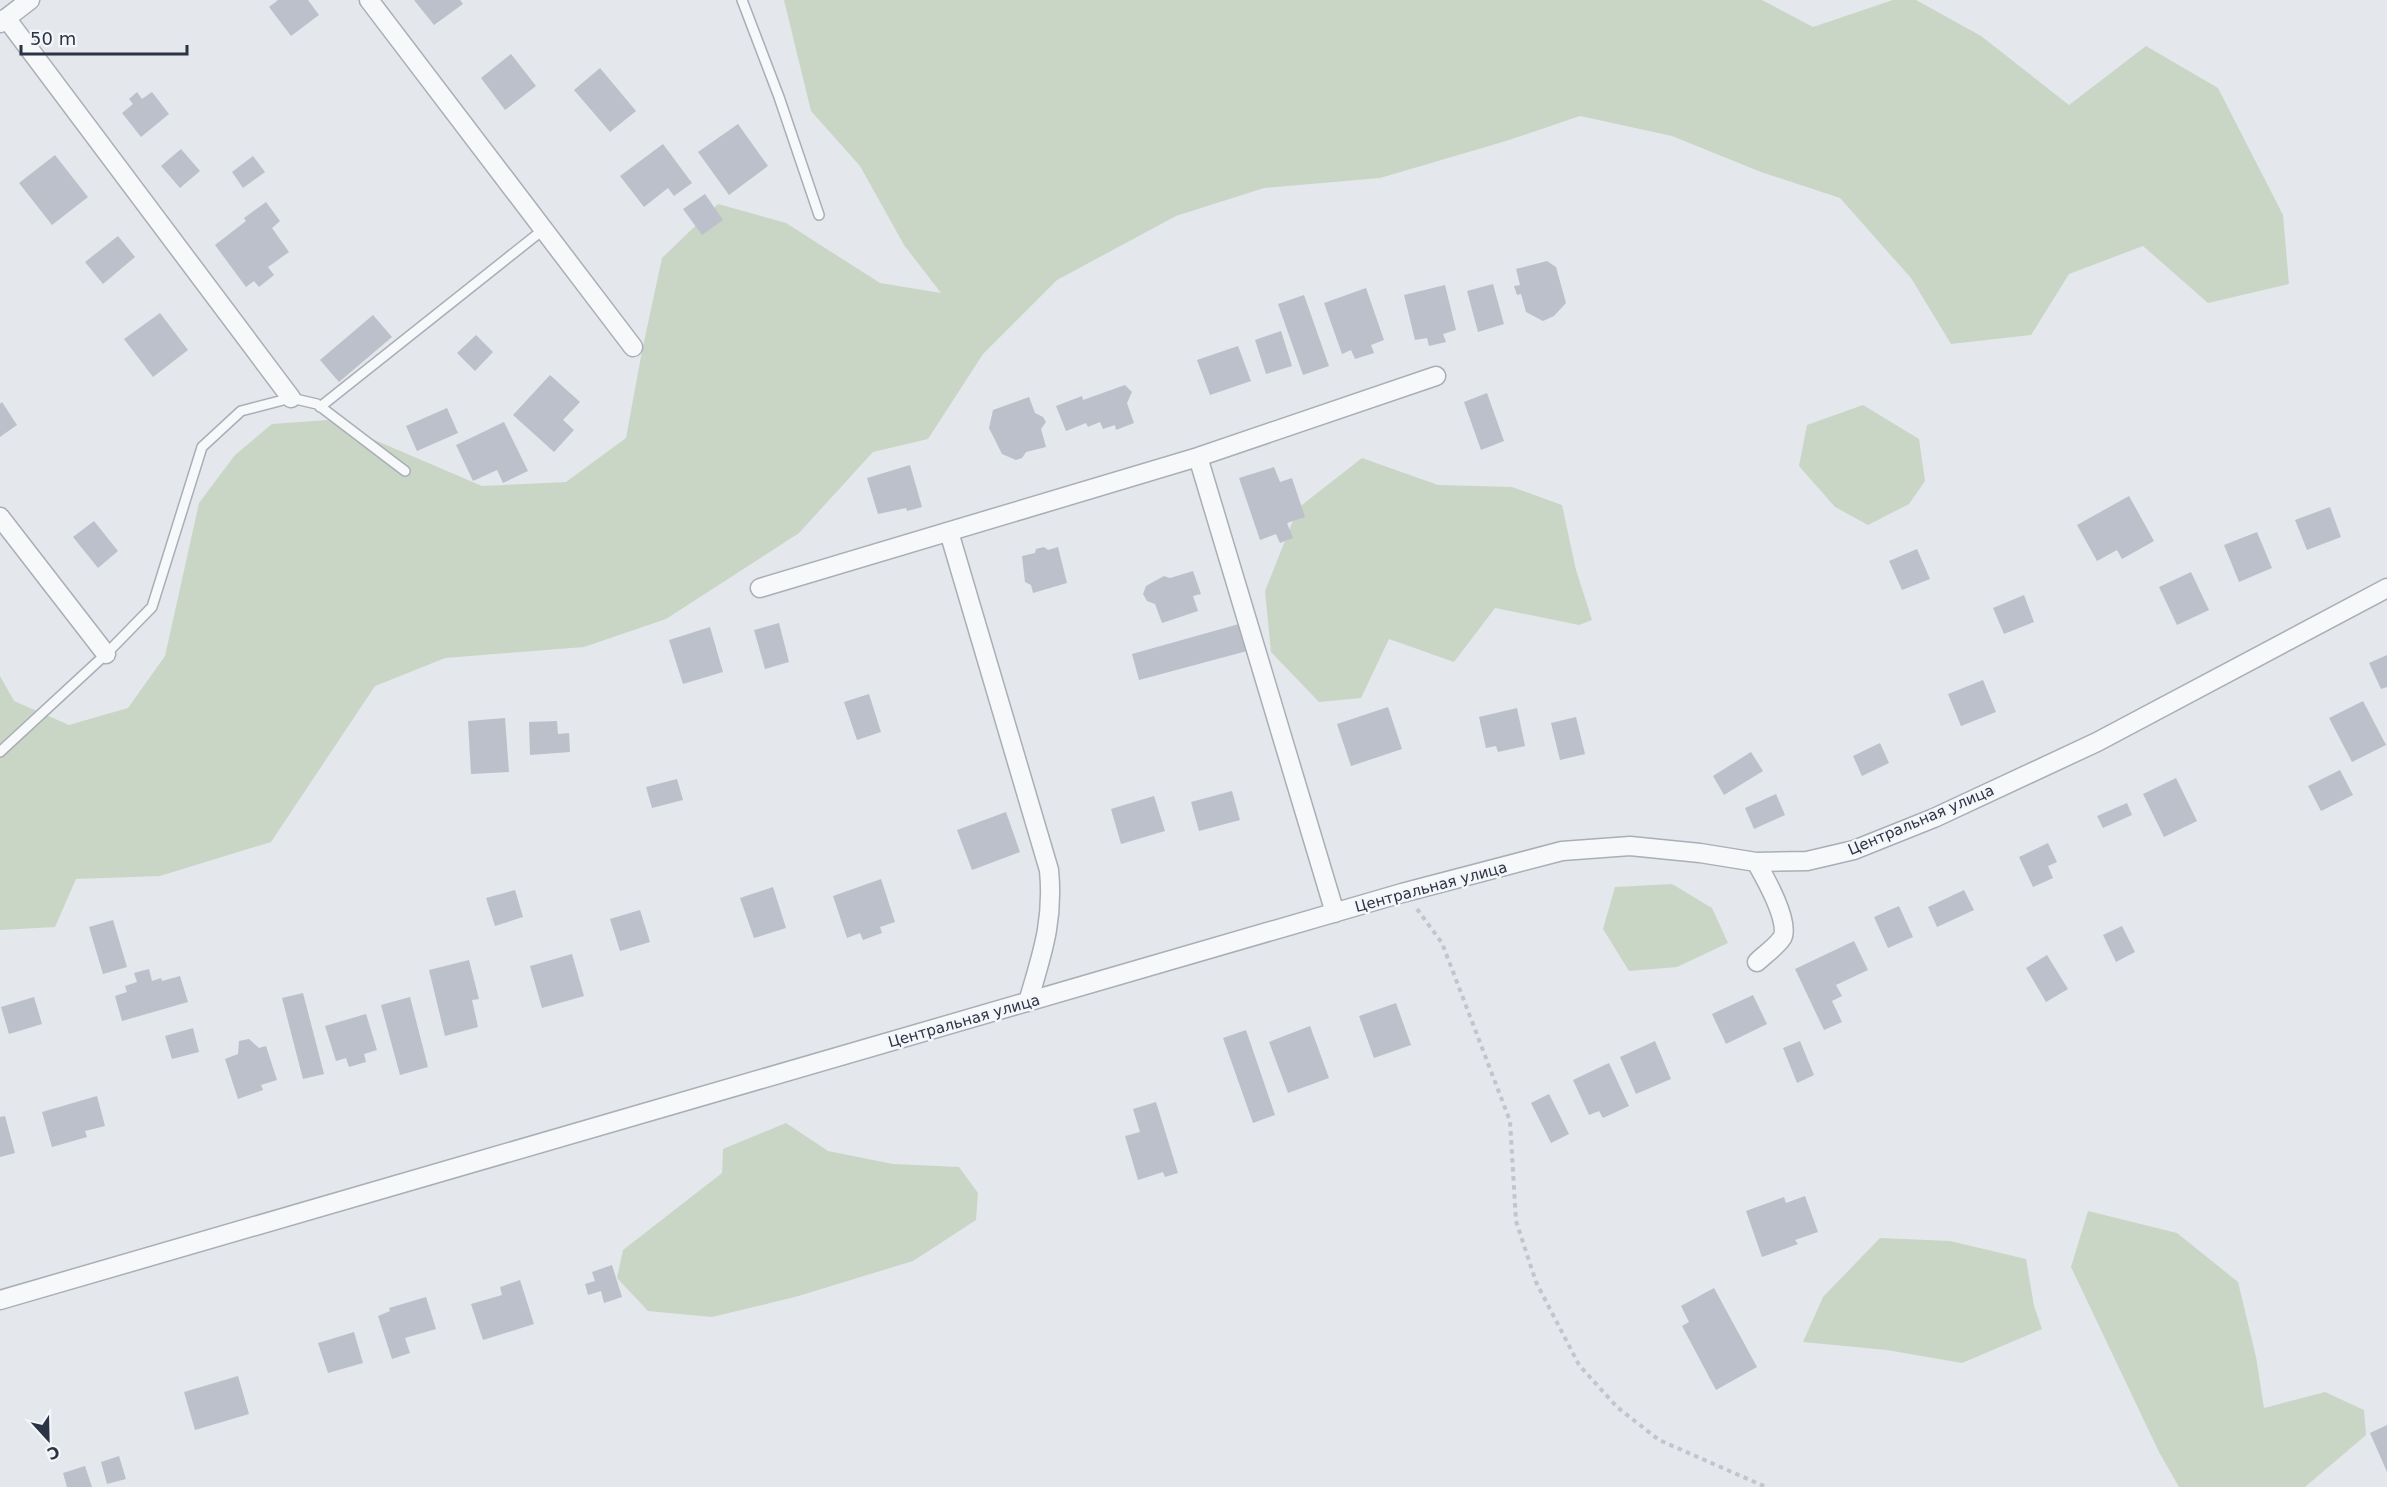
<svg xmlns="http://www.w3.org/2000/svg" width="2387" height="1487" viewBox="0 0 2387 1487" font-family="'DejaVu Sans',sans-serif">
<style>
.green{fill:#c9d6c5}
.building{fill:#bbc0ca}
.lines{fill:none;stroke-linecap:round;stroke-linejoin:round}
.service-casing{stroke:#a9aeb7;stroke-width:12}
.minor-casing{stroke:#a9aeb7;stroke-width:21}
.path{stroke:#c2c5cb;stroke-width:4;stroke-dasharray:4.5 4.5;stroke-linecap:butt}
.service{stroke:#f7f8fa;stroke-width:9}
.minor{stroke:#f7f8fa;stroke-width:18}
.labels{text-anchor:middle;stroke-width:5;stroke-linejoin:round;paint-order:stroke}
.street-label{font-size:15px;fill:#2b3445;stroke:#f4f6f9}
</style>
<rect width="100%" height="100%" fill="#e4e7ec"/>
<path class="green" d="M784 0H1762L1813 27 1893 0H1916L1981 36 2069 105 2146 46 2218 88 2283 215 2289 284 2208 303 2143 246 2069 274 2031 335 1951 344 1911 278 1840 198 1761 172 1672 136 1580 116 1506 141 1380 178 1264 188 1176 216 1057 280 983 354 928 439 873 452 799 533 666 619 584 647 445 658 375 686 271 842 160 876 76 879 55 927 0 930V676L14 701 69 725 128 708 165 656 199 503 235 455 272 424 328 420 482 486 566 482 626 438 642 351 662 258 718 204 786 223 880 283 941 293 904 245 860 166 811 111Z
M1863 405 1919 439 1925 481 1909 504 1868 525 1835 507 1799 466 1807 425Z
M1362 458 1438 485 1512 487 1562 505 1576 570 1592 620 1579 625 1495 608 1454 662 1389 639 1361 698 1319 702 1271 652 1265 591 1298 508Z
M1672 884 1712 908 1728 943 1677 967 1629 971 1603 929 1615 887Z
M786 1123 828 1151 893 1164 959 1167 978 1193 976 1220 913 1261 795 1297 712 1317 648 1311 617 1278 623 1250 722 1173 723 1149Z
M2088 1211 2177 1233 2238 1282 2256 1357 2264 1408 2325 1392 2364 1410 2366 1435 2305 1487H2179L2159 1452 2071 1267Z
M1880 1238 1950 1241 2026 1259 2034 1306 2042 1329 1962 1363 1887 1350 1803 1342 1823 1297Z"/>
<path class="building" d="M278 0H308L319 15 291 36 269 7Z
M414 0H460L463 4 434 25Z
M511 54 536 86 505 110 481 78Z
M600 68 636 111 610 132 574 90Z
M137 92 142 99 152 92 169 114 141 137 122 113 133 104 129 99Z
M738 124 768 166 729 195 698 152Z
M663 144 692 183 674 196 668 188 644 207 620 176Z
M181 149 200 171 180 188 161 166Z
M55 155 88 197 52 225 19 183Z
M253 156 265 172 243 188 232 172Z
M705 194 723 220 702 235 683 209Z
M266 202 280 221 272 228 289 252 268 267 274 275 259 287 254 281 246 287 215 245 246 221 244 218Z
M118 236 135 257 103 284 85 262Z
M1547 261 1556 267 1566 303 1554 316 1543 321 1526 312 1521 294 1517 295 1514 286 1520 285 1516 269Z
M1493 284 1504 324 1478 332 1467 291Z
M1445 285 1456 330 1443 334 1446 342 1429 346 1427 338 1415 340 1404 295Z
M1366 288 1384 340 1371 345 1374 353 1355 359 1351 350 1342 354 1324 303Z
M1304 295 1329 366 1303 375 1278 304Z
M160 313 188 350 153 377 124 339Z
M373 315 392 337 339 382 320 360Z
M1281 331 1292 366 1266 374 1255 340Z
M476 335 493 352 475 371 457 353Z
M1238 346 1251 381 1210 395 1197 360Z
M550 375 580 402 563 420 574 430 554 452 513 415Z
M1125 385 1132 392 1127 403 1134 423 1116 430 1115 425 1103 429 1100 422 1088 427 1086 423 1066 431 1056 406 1082 396 1083 400Z
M1487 393 1504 441 1481 450 1464 402Z
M1029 397 1035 413 1043 417 1046 422 1041 429 1046 447 1026 452 1022 458 1016 460 1002 454 989 428 993 410Z
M2 402 17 425 0 437V404Z
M447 408 458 433 417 451 406 426Z
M504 422 528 471 503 483 497 470 473 481 456 445Z
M910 465 922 507 907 511 906 508 878 514 867 478Z
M1274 467 1280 482 1292 478 1305 517 1287 523 1293 538 1280 543 1276 534 1260 540 1239 478Z
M2129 496 2154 541 2122 559 2117 550 2097 561 2077 525Z
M2330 507 2341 537 2307 550 2295 520Z
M94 521 118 551 98 568 73 537Z
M2257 532 2272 568 2239 582 2224 545Z
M1044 547 1048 550 1058 547 1067 583 1033 593 1031 585 1025 582 1022 556 1035 553 1036 549Z
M1917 549 1930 579 1902 590 1889 561Z
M1193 571 1201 594 1193 596 1198 611 1162 623 1155 604 1147 601 1143 594 1146 586 1164 576 1170 578Z
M2191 572 2209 610 2177 625 2159 587Z
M2024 595 2034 622 2004 634 1993 608Z
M779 623 789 662 765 669 754 630Z
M1239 624 1247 651 1139 680 1132 654Z
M710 627 723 672 683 684 669 640Z
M2387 655V687L2381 689 2369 663Z
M1983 680 1996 712 1961 726 1948 694Z
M869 694 881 732 857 740 844 702Z
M2363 701 2386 745 2352 762 2329 718Z
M1388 707 1402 749 1351 766 1337 724Z
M1517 708 1525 746 1498 752 1496 746 1486 748 1479 717Z
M1576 717 1585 754 1560 760 1551 723Z
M505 718 509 772 471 774 468 721Z
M557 721 558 734 569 733 570 752 530 755 529 722Z
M1880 743 1889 763 1862 776 1853 756Z
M1751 752 1763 771 1724 795 1713 776Z
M2340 770 2353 795 2321 811 2308 786Z
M2176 778 2197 821 2164 837 2143 794Z
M677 779 683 800 652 808 646 787Z
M1232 791 1240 820 1199 831 1191 802Z
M1776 794 1785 815 1754 829 1745 808Z
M1154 796 1165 831 1121 844 1111 809Z
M2127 803 2132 815 2103 828 2097 816Z
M1006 812 1020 852 972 870 957 830Z
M2048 843 2057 862 2048 866 2053 878 2033 887 2019 857Z
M881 879 895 922 880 927 882 933 863 940 860 933 847 938 833 896Z
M773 887 786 928 754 938 740 898Z
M515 890 523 917 495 926 486 898Z
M1964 890 1974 910 1937 927 1928 907Z
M1899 906 1913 937 1888 948 1874 917Z
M640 910 650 942 620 951 610 919Z
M113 920 127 967 103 974 89 927Z
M2122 926 2135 952 2116 962 2103 935Z
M1854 941 1868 970 1836 985 1842 996 1832 1001 1842 1022 1824 1030 1795 969Z
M572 954 584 996 542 1008 530 966Z
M2047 955 2068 989 2046 1002 2026 968Z
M469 960 479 999 472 1000 478 1027 445 1036 429 970Z
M149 969 152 981 161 978 162 981 180 976 188 1002 122 1021 115 996 127 992 125 986 137 982 134 973Z
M303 993 324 1074 303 1079 282 998Z
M1753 995 1767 1024 1726 1044 1712 1014Z
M34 997 42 1024 9 1034 1 1007Z
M410 997 428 1067 400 1075 381 1005Z
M1396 1003 1411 1045 1374 1058 1359 1016Z
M366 1014 377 1050 364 1054 366 1062 349 1067 346 1058 336 1061 325 1026Z
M1310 1026 1329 1078 1288 1093 1269 1042Z
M193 1028 199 1052 172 1059 165 1036Z
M1246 1030 1275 1115 1253 1123 1223 1038Z
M249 1039 259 1048 266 1046 277 1080 261 1085 263 1090 238 1099 225 1059 238 1054 239 1041Z
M1655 1041 1671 1079 1636 1094 1620 1057Z
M1800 1041 1814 1075 1797 1083 1783 1048Z
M1609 1063 1629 1106 1603 1118 1599 1111 1589 1115 1573 1080Z
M1549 1094 1569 1134 1551 1143 1531 1103Z
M97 1096 105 1126 85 1131 87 1137 52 1147 42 1112Z
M1156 1102 1178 1173 1165 1177 1163 1172 1138 1180 1125 1136 1140 1132 1133 1109Z
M5 1116 15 1153 0 1157V1117Z
M1805 1196 1818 1232 1795 1240 1798 1244 1762 1257 1746 1211 1784 1197 1786 1203Z
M612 1265 622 1297 604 1303 601 1291 588 1295 585 1284 595 1281 592 1272Z
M520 1280 534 1324 483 1340 471 1304 502 1295 500 1287Z
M1714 1288 1757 1367 1716 1390 1682 1326 1689 1322 1681 1306Z
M426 1297 436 1329 405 1338 410 1353 392 1359 378 1316 390 1311 389 1308Z
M354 1332 363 1363 328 1373 318 1343Z
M238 1376 249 1414 195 1430 184 1392Z
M2387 1425V1472L2370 1433Z
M119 1456 126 1479 107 1484 101 1462Z
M85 1466 92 1487H67L63 1473Z"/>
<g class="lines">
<g class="service-casing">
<path id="service" d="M742 0 779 97 819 215
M320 407 544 229
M0 752 106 654 152 607 202 447 241 411 291 398 317 404 405 471"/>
</g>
<g class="minor-casing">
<path id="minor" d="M369 0 633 347
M6 18 291 398
M0 23 30 0
M1198 457 1335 913
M0 517 106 654
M949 532 1049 870C1054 921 1042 954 1028 1002
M760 588 1198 457 1436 376
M1756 862C1764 876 1791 923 1782 938 1776 947 1764 955 1757 962
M0 1300 1402 893 1562 851 1630 846 1700 853 1756 862 1807 861 1854 850 1934 818 2097 742 2387 588"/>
</g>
<path class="path" d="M1417 909 1442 943 1510 1121 1516 1221 1536 1282 1579 1365 1617 1407 1659 1440 1766 1487"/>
<use href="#service" class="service"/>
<use href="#minor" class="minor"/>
</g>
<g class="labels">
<g class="street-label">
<text transform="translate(1921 820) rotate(-23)" y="5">Центральная улица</text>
<text transform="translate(1431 887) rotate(-15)" y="5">Центральная улица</text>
<text transform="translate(964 1021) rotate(-16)" y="5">Центральная улица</text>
</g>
</g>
<g transform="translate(48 1439) rotate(158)" stroke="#f4f6f9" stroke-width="4.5" paint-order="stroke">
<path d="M0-4.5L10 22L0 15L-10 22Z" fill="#2b3445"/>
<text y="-9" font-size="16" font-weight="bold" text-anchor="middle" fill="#2b3445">С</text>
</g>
<path d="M21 45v9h166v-9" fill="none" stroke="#2b3445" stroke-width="3"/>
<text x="30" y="45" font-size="18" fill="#2b3445" stroke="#f4f6f9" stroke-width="4.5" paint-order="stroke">50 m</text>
</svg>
